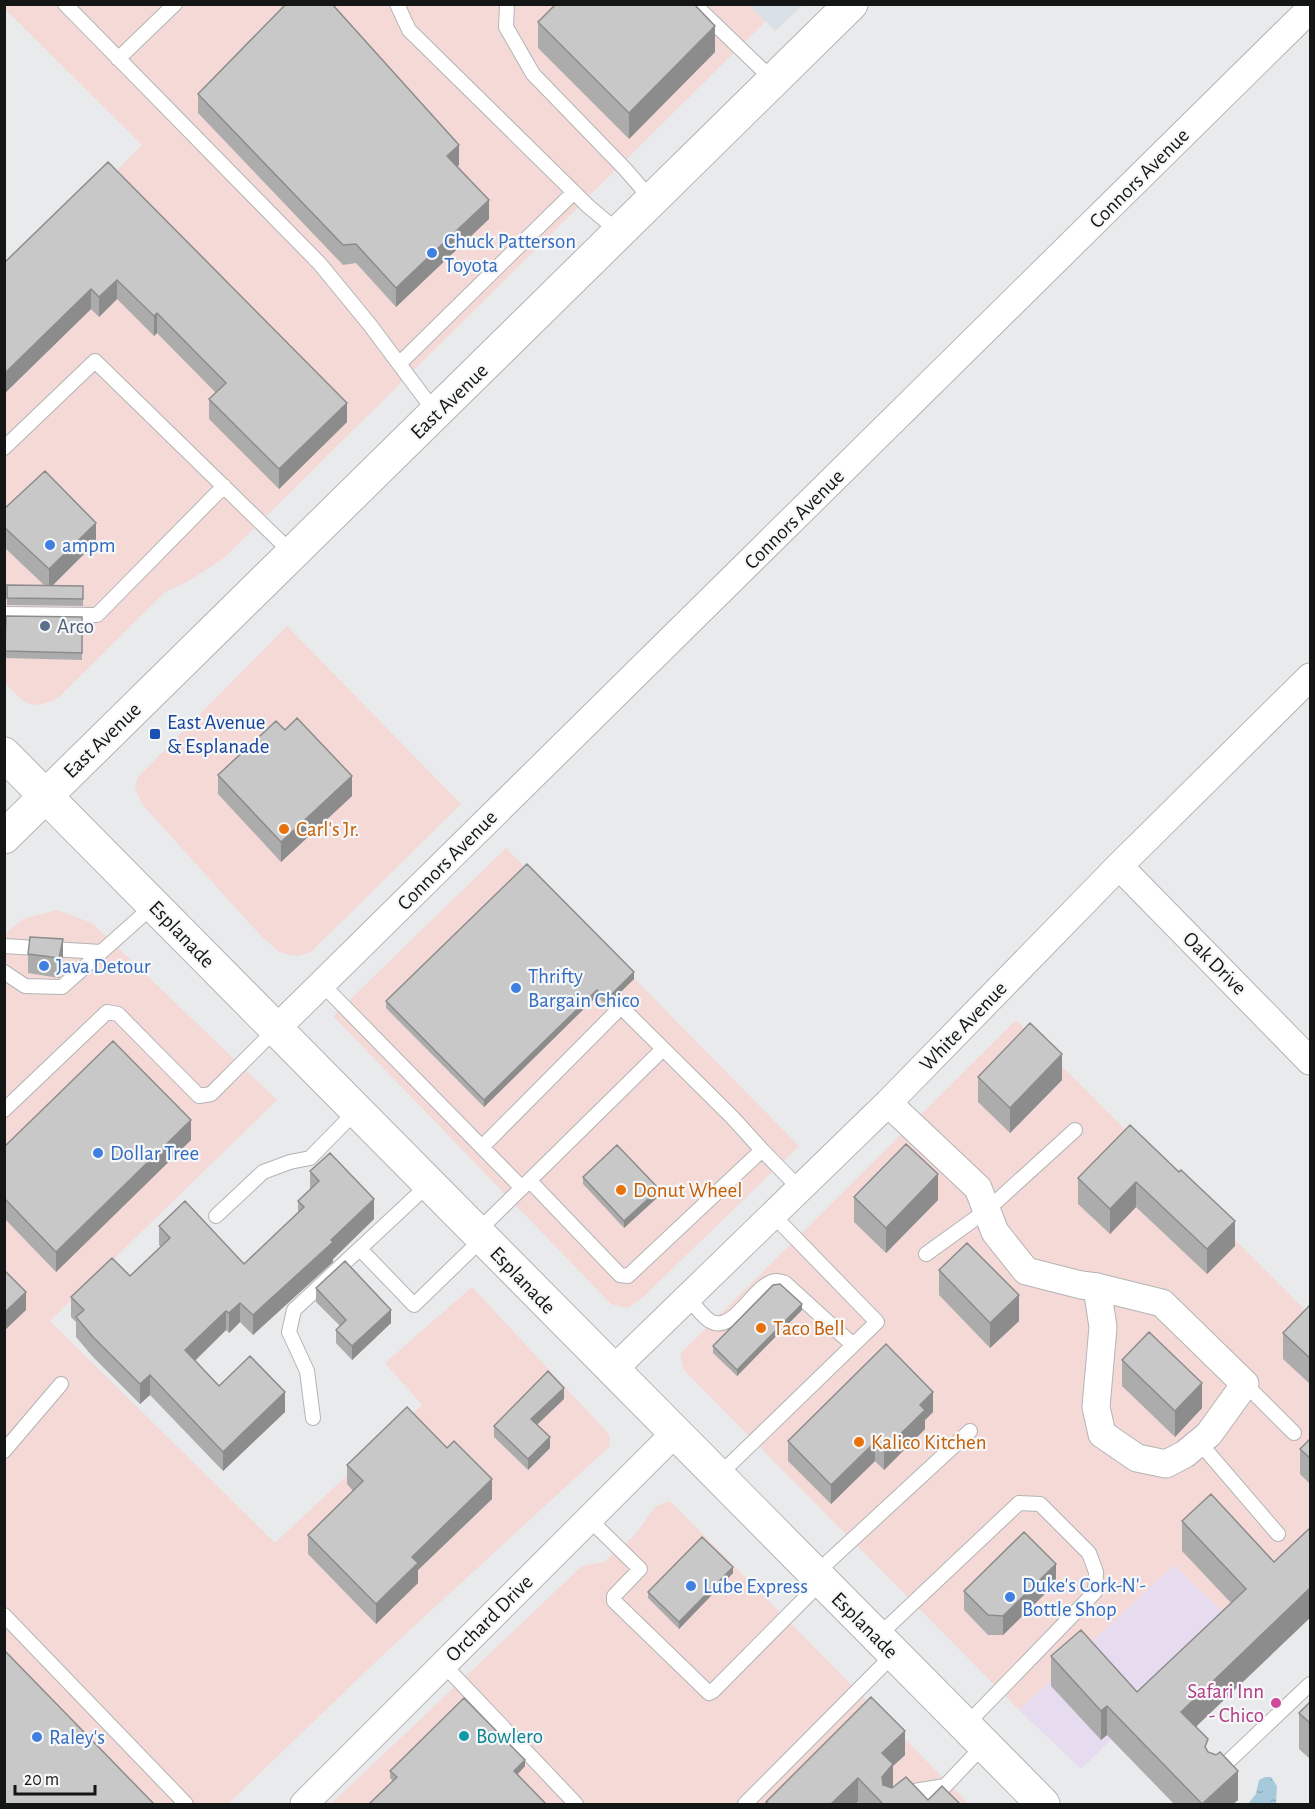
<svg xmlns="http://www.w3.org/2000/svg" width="1315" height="1809" viewBox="0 0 1315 1809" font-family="'Alegreya Sans',sans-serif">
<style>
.commercial{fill:#f4d9d7}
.industrial{fill:#e7dbef}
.built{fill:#d9e1e7}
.water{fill:url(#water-ripples)}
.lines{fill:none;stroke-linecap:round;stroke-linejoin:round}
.service-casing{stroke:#b3b4b5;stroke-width:16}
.minor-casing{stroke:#b3b4b5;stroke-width:29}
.secondary-casing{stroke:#b3b4b5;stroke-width:35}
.service{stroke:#fff;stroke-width:14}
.minor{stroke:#fff;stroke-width:27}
.secondary{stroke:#fff;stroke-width:33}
.wall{fill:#adacac}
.shaded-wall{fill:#8d8c8c}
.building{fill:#c9c8c8;stroke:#8d8c8c;stroke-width:1.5}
.shop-dot{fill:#3f7fe0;stroke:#f6f7f8;stroke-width:2}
.service-dot{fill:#5c6f8a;stroke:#f6f7f8;stroke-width:2}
.transit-dot{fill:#1a4fb4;stroke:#f6f7f8;stroke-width:2}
.food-dot{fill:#e8710a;stroke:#f6f7f8;stroke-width:2}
.hotel-dot{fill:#d1479c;stroke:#f6f7f8;stroke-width:2}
.culture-dot{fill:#0f9aa8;stroke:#f6f7f8;stroke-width:2}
.labels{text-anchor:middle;stroke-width:4.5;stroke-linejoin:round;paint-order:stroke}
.street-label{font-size:21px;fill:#141515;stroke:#f6f7f8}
.shop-label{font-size:21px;fill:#366cbe;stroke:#f6f7f8;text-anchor:start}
.service-label{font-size:21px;fill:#4e5e75;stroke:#f6f7f8;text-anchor:start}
.transit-label{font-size:21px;fill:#164399;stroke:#f6f7f8;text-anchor:start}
.food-label{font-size:21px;fill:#c56008;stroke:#f6f7f8;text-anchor:start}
.hotel-label{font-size:21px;fill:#b23c85;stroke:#f6f7f8;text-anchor:end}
.culture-label{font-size:21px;fill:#0d838f;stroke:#f6f7f8;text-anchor:start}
</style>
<defs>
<pattern id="water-ripples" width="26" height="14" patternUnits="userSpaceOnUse" patternTransform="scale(1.5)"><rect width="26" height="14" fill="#a6cadc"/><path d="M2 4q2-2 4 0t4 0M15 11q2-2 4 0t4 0" fill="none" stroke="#8eadbc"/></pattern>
</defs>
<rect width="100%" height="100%" fill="#e9eaeb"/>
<path class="commercial" d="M749 4 766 21 224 558 187 582 165 592 60 696 52 701 39 705 30 704 22 700 5 683V283L142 145 5 9 4 5Z
M287 626 461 804 312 951 299 956 289 955 278 951 261 936 142 804 135 787 138 777Z
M506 848 799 1146 640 1300 628 1308 611 1304 333 1016Z
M57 910 92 923 277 1100 50 1321 275 1543 422 1405 385 1363 472 1287 608 1433 610 1439V1446L386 1652 228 1804H5L4 935 23 919Z
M1016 1020 1310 1315V1546L1233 1622 1174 1566 1019 1710 684 1370 680 1354Z
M670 1501 969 1804H331L582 1566 604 1562 634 1536 656 1506Z"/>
<path class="industrial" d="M1174 1565 1233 1622 1081 1769 1019 1710Z"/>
<path class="built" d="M749 5H803L775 31Z"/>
<path class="water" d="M1265 1777H1271L1277 1786 1276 1804H1248L1256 1794 1259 1780Z"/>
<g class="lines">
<g class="service-casing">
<path id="service" d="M65 4 320 264 370 325 435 412
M397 4 409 30 588 206 620 233
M507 4 506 27 533 74 625 169 652 200
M694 4 774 81
M118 59 175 4
M399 364 574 192
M4 448 95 361 293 554
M4 614 97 615 224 486
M4 946 101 952
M4 972 25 986 62 987 154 905
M322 984 522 1188
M4 1110 107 1012 118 1014 199 1096 211 1094 276 1029
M482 1147 621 1007 732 1117 762 1150
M530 1181 620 1275 628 1276 762 1150 799 1188
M216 1216 263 1172 290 1162 310 1158 357 1110
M477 1232 663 1049
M360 1249 414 1305 483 1238
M926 1254 987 1210 1075 1130
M687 1297C694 1304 702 1316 710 1321 734 1335 754 1283 776 1281 779 1281 782 1282 785 1283L853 1345
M1245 1384 1294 1433
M313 1418 307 1371 289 1332 294 1310 429 1184
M1199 1442 1278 1534
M4 1451 61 1384
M718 1476 877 1322 772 1214
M589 1519 640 1569 614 1596V1601L709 1693 713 1691 822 1581
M815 1574 970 1431
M4 1615 186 1804
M877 1637 1019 1503 1040 1504 1089 1553 1096 1572 1095 1592 965 1726
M443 1664 576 1804
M1215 1774 1310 1684
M745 1804 894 1654
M890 1804 902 1793 945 1786
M928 1804 984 1745"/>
</g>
<g class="minor-casing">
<path id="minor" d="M1119 866 1310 1061
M276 1029 1310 9
M888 1103 978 1188 995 1232 1026 1271 1081 1285 1097 1287
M1097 1287 1162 1303 1245 1384 1209 1434 1185 1454 1166 1464 1137 1458 1102 1434 1096 1407 1103 1327Z
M613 1370 888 1103 1119 866 1310 677
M304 1804 675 1433"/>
</g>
<g class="secondary-casing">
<path id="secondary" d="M4 754 1043 1804
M4 837 851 4"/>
</g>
<use href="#service" class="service"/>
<use href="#minor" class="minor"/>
<use href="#secondary" class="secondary"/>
</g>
<path class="wall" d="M538 22 715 52 629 139 538 48Z
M198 94 459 165 457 166 489 219 396 307 356 263 343 265 198 113Z
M108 162 347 422 279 489 209 419V399L216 393 157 333 154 336 117 299 99 317 91 309 4 394Z
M4 509 96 542 52 586H83V606L7 605V585L45 586 4 547Z
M6 616 82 617V660L5 658Z
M285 730 352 796 281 862 218 794V775Z
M28 954 63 959 59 978 28 973Z
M634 979 606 1006 597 996 484 1107 386 1008V1001Z
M978 1077 1062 1080 1010 1133 978 1102Z
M1130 1125 1235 1246 1207 1274 1136 1207 1110 1234 1078 1204V1178Z
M191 1140 56 1272 4 1218V1147Z
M310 1171 374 1219 333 1259V1262L253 1335 240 1322 229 1333 226 1330 195 1361 219 1386 285 1412 223 1471 150 1395 140 1404 93 1357 76 1337V1322L71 1317V1297L130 1276 161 1247 159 1245V1226L244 1264 298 1213V1201L310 1189Z
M583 1177 659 1196 624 1228 583 1184Z
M854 1197 938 1200 886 1253 854 1222Z
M939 1270 1019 1321 990 1348 939 1295Z
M316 1288 391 1323 352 1360 336 1343V1330L340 1326 316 1302Z
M1311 1305V1385L1283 1359V1333Z
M802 1310 737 1376 713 1353V1346Z
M1122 1360 1202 1408 1175 1437 1122 1386Z
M564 1399 537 1425 550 1448 528 1470 494 1437V1426Z
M933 1412 925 1420V1429L884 1470 875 1461 831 1504 788 1461V1441Z
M1311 1438V1485L1300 1474V1449Z
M347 1465 492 1499 418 1570V1583L376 1624 308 1554V1535L353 1491 347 1484Z
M1182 1521 1274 1562 1196 1727 1208 1752 1238 1800 1233 1804H1174L1107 1735 1101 1740 1051 1686V1656L1137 1692 1231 1603 1182 1551Z
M733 1573 679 1629 648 1598V1592Z
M1056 1583 1003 1635H988L964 1610V1591Z
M1311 1701V1760L1299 1749V1713Z
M905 1755 893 1766V1788L928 1800 960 1804H860L858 1802 855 1804H766V1802Z
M525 1766 517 1775 393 1781 390 1778V1771Z"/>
<path class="shaded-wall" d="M715 26V52L629 139V113Z
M459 145V165L447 175V156Z
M489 200V219L396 307V288Z
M117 280V299L99 317V297Z
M91 289V309L4 394V374Z
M157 313V333L154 336V316Z
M347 403V422L279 489V469Z
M96 523V542L49 589V569Z
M352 776V796L281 862V842Z
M63 939V959L59 978V958Z
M634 972V979L606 1006V1000Z
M597 990V996L484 1107V1100Z
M1062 1054V1080L1010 1133V1108Z
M191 1120V1140L56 1272V1252Z
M938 1174V1200L886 1253V1228Z
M1136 1182V1207L1110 1234V1209Z
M659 1189V1196L624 1228V1221Z
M374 1199V1219L333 1259V1262L253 1335V1315Z
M1235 1221V1246L1207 1274V1249Z
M26 1292V1310L4 1331V1313Z
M1019 1295V1321L990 1348V1323Z
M240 1303V1322L229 1333V1313Z
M802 1304V1310L737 1376V1370Z
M391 1310V1323L352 1360V1346Z
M226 1311V1330L185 1370V1350Z
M150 1375V1395L140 1404V1384Z
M1202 1383V1408L1175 1437V1411Z
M564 1388V1399L531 1430V1419Z
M285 1392V1412L223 1471V1452Z
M933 1392V1412L925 1420V1429L884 1470V1450L920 1405Z
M550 1437V1448L528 1470V1459Z
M875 1442V1461L831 1504V1485Z
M492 1479V1499L418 1570V1583L376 1624V1604L412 1557Z
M1056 1564V1583L1003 1635V1616Z
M733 1567V1573L679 1629V1622Z
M1311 1587V1617L1181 1741V1712Z
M1107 1706V1735L1101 1740V1711Z
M905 1731V1755L893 1766V1789L882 1801V1753Z
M525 1760V1766L514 1778V1771Z
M1238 1771V1800L1233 1804H1203Z
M858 1778V1802L855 1804H831Z"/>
<path class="building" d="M286 4H332L459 145 447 156 489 200 396 288 356 244 343 245 198 94Z
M556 4H694L715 26 629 113 538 22Z
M108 162 347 403 279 469 209 399 226 383 157 313 154 316 117 280 99 297 91 289 4 374V263Z
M45 471 96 523 49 569 4 527V509Z
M7 585 83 586V599L7 598Z
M6 616 82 617V653L5 651Z
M297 718 352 776 281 842 218 775 276 721 285 730Z
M527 864 634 972 606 1000 597 990 484 1100 386 1001Z
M30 937 63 939 59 958 28 954Z
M1030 1023 1062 1054 1010 1108 978 1077Z
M113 1041 191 1120 56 1252 4 1198V1147Z
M1130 1125 1179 1172 1181 1170 1235 1221 1207 1249 1136 1182 1110 1209 1078 1178Z
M906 1144 938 1174 886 1228 854 1197Z
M617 1145 659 1189 624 1221 583 1177Z
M330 1153 374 1199 331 1240 333 1242 253 1315 240 1303 229 1313 226 1311 185 1350 219 1386 250 1356 285 1392 223 1452 150 1375 140 1384 93 1337 76 1317 84 1310 71 1297 112 1258 130 1276 170 1238 159 1226 185 1201 244 1264 304 1207 298 1201 319 1181 310 1171Z
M967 1243 1019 1295 990 1323 939 1270Z
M345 1261 391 1310 352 1346 336 1330 346 1320 316 1288Z
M4 1270 26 1292 4 1313Z
M780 1284 802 1304 737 1370 713 1346 773 1285Z
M1310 1305H1311V1359L1283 1333Z
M1149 1332 1202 1383 1175 1411 1122 1360Z
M886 1344 933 1392 920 1405 925 1410 884 1450 875 1442 831 1485 788 1441Z
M548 1371 564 1388 531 1419 550 1437 528 1459 494 1426Z
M407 1407 447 1448 454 1441 492 1479 412 1557 418 1563 376 1604 308 1535 363 1481 347 1465Z
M1311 1438V1459L1300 1449Z
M1211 1494 1274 1562 1311 1527V1587L1181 1712 1208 1739 1205 1747 1208 1752 1216 1755 1220 1752 1238 1771 1202 1804 1107 1706 1101 1711 1051 1656 1081 1630 1137 1692 1246 1589 1182 1521Z
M1024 1532 1056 1564 1003 1616 988 1615 964 1591Z
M702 1537 733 1567 679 1622 648 1592Z
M4 1650 154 1804H4Z
M871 1697 905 1731 882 1753 893 1764 882 1777 883 1785 892 1788 906 1777 928 1800 942 1786 960 1804H883L858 1778 831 1804H769L766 1802Z
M464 1698 525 1760 514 1771 546 1804H369L397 1777 390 1771Z
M1311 1701V1724L1299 1713Z"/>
<g class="shop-dot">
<circle cx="432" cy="253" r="6"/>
<circle cx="50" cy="545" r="6"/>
<circle cx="44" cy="966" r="6"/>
<circle cx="516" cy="988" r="6"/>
<circle cx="98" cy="1153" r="6"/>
<circle cx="691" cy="1586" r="6"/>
<circle cx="1010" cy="1597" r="6"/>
<circle cx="37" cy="1737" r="6"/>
</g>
<circle class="service-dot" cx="45" cy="626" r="6"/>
<rect class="transit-dot" x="149" y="728" width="12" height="12" rx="3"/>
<g class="food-dot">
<circle cx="284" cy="829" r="6"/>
<circle cx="621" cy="1190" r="6"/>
<circle cx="761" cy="1328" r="6"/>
<circle cx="859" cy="1442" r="6"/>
</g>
<circle class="hotel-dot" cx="1276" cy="1703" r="6"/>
<circle class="culture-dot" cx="464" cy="1736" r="6"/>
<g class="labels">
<g class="street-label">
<text transform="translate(1139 178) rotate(-45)" y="7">Connors Avenue</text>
<text transform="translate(449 401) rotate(-44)" y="7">East Avenue</text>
<text transform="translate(794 519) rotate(-45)" y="7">Connors Avenue</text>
<text transform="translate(102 740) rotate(-44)" y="7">East Avenue</text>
<text transform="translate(447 860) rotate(-45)" y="7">Connors Avenue</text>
<text transform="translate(182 934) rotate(46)" y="7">Esplanade</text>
<text transform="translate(1215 963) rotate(45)" y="7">Oak Drive</text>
<text transform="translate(963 1026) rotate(-46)" y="7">White Avenue</text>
<text transform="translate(523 1280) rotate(46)" y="7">Esplanade</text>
<text transform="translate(489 1618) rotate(-45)" y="7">Orchard Drive</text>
<text transform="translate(865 1625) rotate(45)" y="7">Esplanade</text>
</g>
<g class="shop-label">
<text x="444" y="248">Chuck Patterson<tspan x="444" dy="24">Toyota</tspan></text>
<text x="62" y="552">ampm</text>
<text x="56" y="973">Java Detour</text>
<text x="528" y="983">Thrifty<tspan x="528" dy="24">Bargain Chico</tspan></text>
<text x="110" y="1160">Dollar Tree</text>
<text x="1022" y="1592">Duke's Cork-N'-<tspan x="1022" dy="24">Bottle Shop</tspan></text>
<text x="703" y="1593">Lube Express</text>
<text x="49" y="1744">Raley's</text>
</g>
<g class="service-label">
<text x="57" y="633">Arco</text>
</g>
<g class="transit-label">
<text x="167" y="729">East Avenue<tspan x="167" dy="24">&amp; Esplanade</tspan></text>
</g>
<g class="food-label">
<text x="296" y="836">Carl's Jr.</text>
<text x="633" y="1197">Donut Wheel</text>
<text x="773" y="1335">Taco Bell</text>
<text x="871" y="1449">Kalico Kitchen</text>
</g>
<g class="hotel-label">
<text x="1264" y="1698">Safari Inn<tspan x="1264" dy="24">- Chico</tspan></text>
</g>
<g class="culture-label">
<text x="476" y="1743">Bowlero</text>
</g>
</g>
<rect width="1315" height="1809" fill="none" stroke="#141515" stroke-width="12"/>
<path d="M15 1785v9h80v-9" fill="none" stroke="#141515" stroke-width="3"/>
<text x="24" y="1785" font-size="18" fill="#141515" stroke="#f6f7f8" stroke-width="4.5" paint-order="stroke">20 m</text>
</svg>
